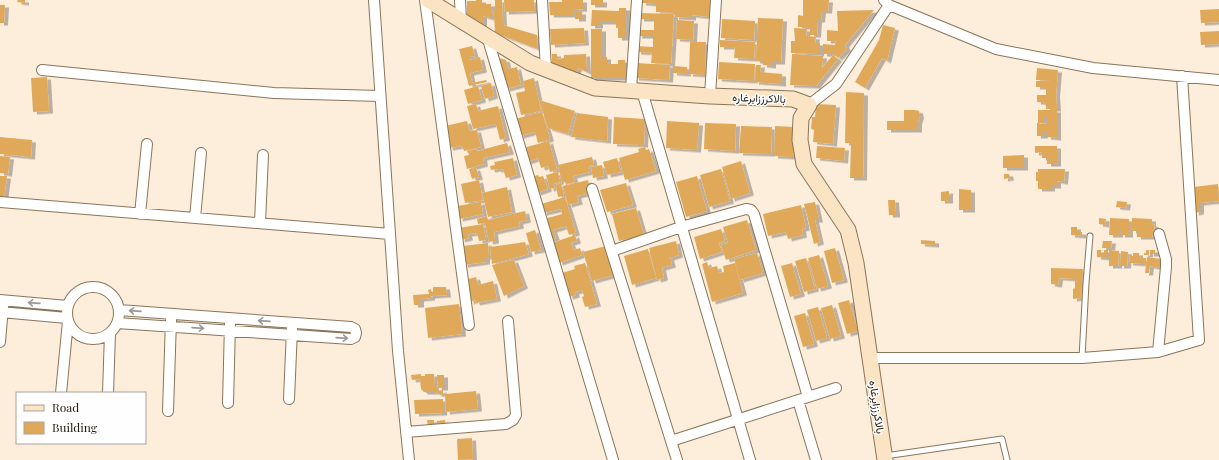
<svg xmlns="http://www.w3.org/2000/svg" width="1219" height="460" viewBox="0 0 1219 460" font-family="'Playfair Display',Vazirmatn,serif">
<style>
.building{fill:#e0a95a;filter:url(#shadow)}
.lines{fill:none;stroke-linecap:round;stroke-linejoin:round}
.lane-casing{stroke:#897559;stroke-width:7}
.street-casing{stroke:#897559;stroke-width:12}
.secondary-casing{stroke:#897559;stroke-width:17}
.lane{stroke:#fff;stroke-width:5}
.street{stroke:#fff;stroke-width:10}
.secondary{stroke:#fbe4c3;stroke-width:15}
.oneway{stroke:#9c9893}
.labels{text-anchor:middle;stroke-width:3;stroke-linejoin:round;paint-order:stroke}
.street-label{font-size:11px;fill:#231a0f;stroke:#fefefe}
</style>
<defs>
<filter id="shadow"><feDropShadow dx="4" dy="2.5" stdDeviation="0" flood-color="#0004"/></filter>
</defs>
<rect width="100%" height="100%" fill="#fdeedc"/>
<path class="building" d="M18 0H25V3L17 2Z
M476 0H482V4H491V18L483 16V28L467 18V1H476Z
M495 0H502L503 25 537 35 538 49 495 33 494 15 492 9H495Z
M504 0H534L535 11 505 12Z
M562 0H583V9L573 10V15H550L549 2H562Z
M591 0H603V5H591Z
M642 0H710L709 17 692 15V18L675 17V13L656 12V4L642 3Z
M803 0H829L828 11H822L821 20H818L817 35H810V27H798V15L803 16Z
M0 5H5L4 23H0Z
M619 8H626V38H618V28H616V22H599V26H591L592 10 619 11Z
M1219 9V22L1201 23 1200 10Z
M874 10 845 45 847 49 838 58 834 54H823V44L835 45 836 41H827V30L838 31 837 11Z
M575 12H582V19H575Z
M640 13 674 14 671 64 651 63 652 53 637 52V46L653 47V36H638L639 30H654V19H640Z
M758 18 783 19 781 62H772V66L763 65V62L756 61Z
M722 19 755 21 754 40 721 38Z
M677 20 694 21 693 40 676 39Z
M883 25 895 28 887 61 882 58 865 88 855 82 879 40Z
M584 28 585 43 551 45 550 29Z
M794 28 807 29 806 36 816 37 815 43H820V54L791 53V41H795Z
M591 29H602V57H607V64H618V60H625V78H591Z
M1219 31V44L1201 45 1200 32Z
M720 40 755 42 754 59 734 58 735 47H720Z
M690 42H706L705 75 689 74Z
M472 46 475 56 470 57V60L480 57 483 70 470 73 472 83 486 80 487 82 469 86 459 49Z
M552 54H557V59L564 58V55L586 54 587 72 578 68 576 73 552 66Z
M792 54 823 56 822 68 833 55 838 59 816 86 790 85Z
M499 58 506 60 508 69 517 67 521 85 506 89Z
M719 62 755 64 754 81 718 79Z
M636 63 670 65 669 80 635 78Z
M756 65H761L760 72 782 74V84L755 82Z
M673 66 687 67V74L673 73Z
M1037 68 1058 70 1056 95 1057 109H1046V103L1037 102V95H1046V87H1036V81H1052L1036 80Z
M47 77 49 111 33 112 31 78Z
M534 78 541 111 521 115 516 93 525 91 523 81Z
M491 83 494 96 485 99 481 86Z
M478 86 482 100 468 104 464 90Z
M846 92 864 93 863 178H850L851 143H845Z
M539 100 575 111 568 134 548 128Z
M476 104 478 111 498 106 506 138 500 140 496 124 473 129 467 106Z
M816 104 836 105 833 144 813 142 814 130 811 129 812 117H815Z
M904 110H915L919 111 920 116 918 122V130H887V121H904Z
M1038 110H1057V138L1047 137V131H1044V136H1037V123L1047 124V117H1044V123H1038Z
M542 112 550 139 538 143 535 132 520 136 515 119Z
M577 113 608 117 607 141 571 137Z
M614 117 645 119 644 145 613 144Z
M467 121 470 131 477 130 481 147 464 151 462 146 449 148 445 126Z
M667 121 699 123 697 150 666 148Z
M705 123 736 124 735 151 704 149Z
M741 126 772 127 771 154 739 153Z
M775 126 794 127 793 157 774 156Z
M0 137 32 140 31 157 0 154Z
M549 141 557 170 550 172 548 166 541 168 538 158 527 162 523 148Z
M507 143 510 152 483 158 484 164 467 169 464 156 469 155 468 151 476 149 477 151Z
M817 146 845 148 844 161 816 158Z
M1035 146H1057V164H1047V158H1042V152L1035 153Z
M645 147 646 150 649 149 656 171 625 180 619 158 639 152 638 149Z
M1024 155V168H1003V156Z
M0 156 10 157 8 174 0 173Z
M592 157 594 165 589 166 590 172 573 176 575 182 566 184 565 182 562 183 558 165Z
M513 158 517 175 506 178 503 169 498 170 497 169 491 170 490 166 495 165 494 162Z
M617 158 621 172 607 175 603 162Z
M741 161 750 193 731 199 722 167Z
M602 165 604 176 593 178 591 167Z
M476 168 479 177 472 179 469 169Z
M721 169 730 201 709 207 700 175Z
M1038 169H1065L1064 182 1057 181V186H1051V189H1038V181H1036V172H1038Z
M558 172 560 182 553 184 555 188 550 189 546 175Z
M1004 174H1009L1010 178 1004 179Z
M538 175 539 177 543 176 548 189 537 193 532 177Z
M0 176H7L4 199H0Z
M697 176 707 211 686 217 676 182Z
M479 180 483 200 465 203 461 184Z
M588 180 590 188 589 193 577 196 579 202 568 205 563 186Z
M561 183 564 196 558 197 556 185Z
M626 183 633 205 607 212 600 190Z
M1218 184 1219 201 1200 203V212L1195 213 1194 187Z
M507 187 512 212 488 217 482 193Z
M959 189 971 190V210H959Z
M949 191V201H941V192Z
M565 197 576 233 569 235 566 226 553 230 556 238 550 240 544 219 562 214 561 209 543 213 541 204Z
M888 200H895L896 215H889Z
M1117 201 1127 202 1126 208 1116 207Z
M481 202 483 214 459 219 457 206Z
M815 202 819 220H815L820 242 814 244 804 204Z
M801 205 806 228 802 229 803 235 788 239 786 232 768 236 763 214Z
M636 208 644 235 619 241 612 214Z
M525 211 527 220 519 222 520 226 494 232 495 241 489 242 485 223 478 224 477 219 487 216 488 220Z
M1099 218 1106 219 1105 225 1099 224Z
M1110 218 1129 219V235H1121V229H1119V235H1109Z
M1132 218 1152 219V224L1155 225 1152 237H1137V231H1132Z
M747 220 756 250 726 260 721 245 728 243 723 227Z
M483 224 486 240 479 241 477 233 468 234 469 238 461 240 459 228Z
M1071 227H1077V232H1082V236L1071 235Z
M721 229 725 241 719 243 722 252 700 259 694 237Z
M535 230 541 250 531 252 526 233Z
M575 235 577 241 571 243 574 250 580 248 582 255 559 263 552 243Z
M921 240 935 241V245L921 244Z
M676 241 679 255 670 258 672 265 662 268 664 278 657 280 649 248Z
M1103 241H1112L1111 248H1102Z
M525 242 529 254 492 264 490 247Z
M488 243 489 257H486V262L464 265 462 246Z
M606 246 614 275 592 281 583 252Z
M835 248 844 280 832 283 824 251Z
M648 249 656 278 632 285 624 256Z
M1097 250H1101V253H1104V250H1108V258L1097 257Z
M1109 250 1119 251 1118 266H1109Z
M1146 250H1149V255H1144V253H1146Z
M1150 250H1155V254H1150Z
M1121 251 1128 252 1127 266H1120Z
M757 253 763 273 740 280 734 259Z
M1133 253H1139V258H1146V264L1129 263 1130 256H1133Z
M819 255 828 286 817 289 808 258Z
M1147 257 1161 259 1160 268 1150 266 1149 273H1145Z
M806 258 815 289 804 292 795 261Z
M514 260 524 286 504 296 492 265Z
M707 262 709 268 717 266 719 273 724 272 723 266 735 263 743 293 712 302 702 264Z
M585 263 597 304 585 307 582 297 584 296 582 290 575 292 576 295 569 297 562 273 575 269 574 266Z
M792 263 801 294 790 297 781 266Z
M1051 268 1083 269 1081 298 1073 299V289L1075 288V279L1059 278 1058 285 1051 284Z
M476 277 478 285 493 281 497 299 476 303 475 300 470 302 465 280Z
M433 287H446L447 295 431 296V298L420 299V305H414L413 295 429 294 428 290 431 289V291L433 292Z
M849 300 858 331 847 334 838 303Z
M459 304 462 334 428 338 425 308Z
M832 305 841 336 830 339 821 308Z
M818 307 827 338 816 341 807 310Z
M805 313 814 344 803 347 794 316Z
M421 374V376H425V374H434L435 388H438L439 391 443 390V397L441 394H438L436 392H424L421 389 420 379 412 380 411 375Z
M437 375H444V388H438Z
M476 391 478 409 446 412 445 394Z
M443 399V413L415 414 414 400Z
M427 420H434V425L428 426Z
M445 420 446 427H438L437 421Z
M472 438 473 459 458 460 457 439Z"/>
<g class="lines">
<g class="lane-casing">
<path id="lane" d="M1082 358 1086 283 1090 236
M885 456 1002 439 1007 460"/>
</g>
<g class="street-casing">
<path id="street" d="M374 0 398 351 409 460
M425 0 469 325
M460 0 461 20
M542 0 546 69
M889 5 996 49 1093 68 1219 80
M487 36 613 460
M42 70 274 93 380 96
M631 90 637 0
M642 91 750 460
M710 96 716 0
M809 105 836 84 889 5 884 0
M592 189 677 460
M0 202 390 234
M140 214 147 144
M195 218 201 153
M260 223 263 155
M612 251 681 227 746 209 751 210 754 214 808 397
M67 313a26 26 0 1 1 52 0a26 26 0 1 1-52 0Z
M0 300 68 306
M0 312 67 318
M117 323 351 339 355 337 356 333 355 329 351 327 119 310
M0 342 3 307
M1158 352 1166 267V259L1159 234
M870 358H1082L1158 352 1199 340 1182 76
M61 393 68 321
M108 393 110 333
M289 399 292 329
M798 400 816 460
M228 403 230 324
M168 411 171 320
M406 432 506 424 513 420 516 415 508 321
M671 441 836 388"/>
</g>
<g class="secondary-casing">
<path id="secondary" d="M428 0 530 63 595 88 710 96 793 99 809 105 801 118 800 140 804 164 848 230 856 263 885 460"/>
</g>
<use href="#lane" class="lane"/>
<use href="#street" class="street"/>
<use href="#secondary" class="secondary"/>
</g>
<defs><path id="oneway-shaft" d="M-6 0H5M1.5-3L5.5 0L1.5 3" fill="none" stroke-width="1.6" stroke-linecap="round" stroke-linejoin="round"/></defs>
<g class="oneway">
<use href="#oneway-shaft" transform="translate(34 303) rotate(-176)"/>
<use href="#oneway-shaft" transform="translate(135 311) rotate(-176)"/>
<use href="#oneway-shaft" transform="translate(264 321) rotate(-176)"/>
<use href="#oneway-shaft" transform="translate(198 328) rotate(4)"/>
<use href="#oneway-shaft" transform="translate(342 338) rotate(4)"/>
</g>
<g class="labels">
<g class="street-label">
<text transform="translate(759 98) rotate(2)" y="4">بالاکرززابرغاره</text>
<text transform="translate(877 407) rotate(82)" y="4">بالاکرززابرغاره</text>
</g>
</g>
<rect x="16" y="392" width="130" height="52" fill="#fefefe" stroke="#a6a39e"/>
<rect x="24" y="405" width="20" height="6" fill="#fbe4c3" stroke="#a6a39e"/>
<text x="52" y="412" font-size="12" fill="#231a0f">Road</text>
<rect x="24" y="422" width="20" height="12" fill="#e0a95a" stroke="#a6a39e"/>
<text x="52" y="432" font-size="12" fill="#231a0f">Building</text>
</svg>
